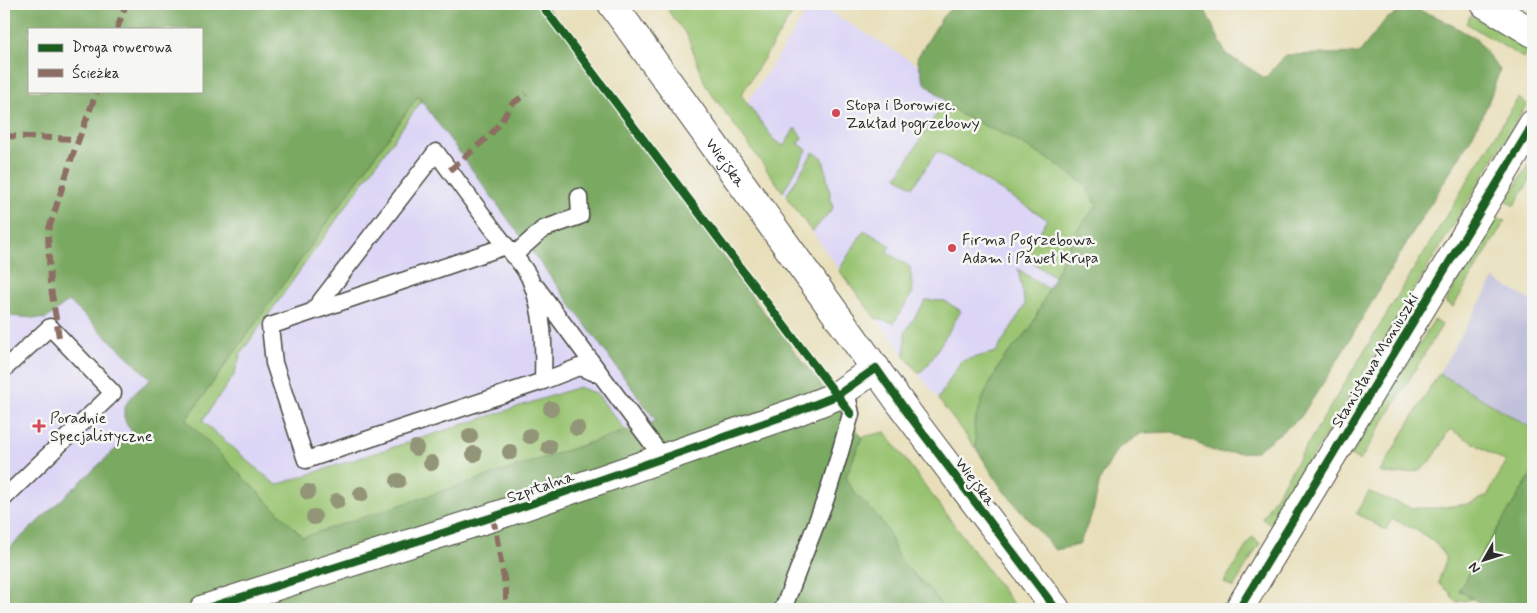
<svg xmlns="http://www.w3.org/2000/svg" width="1537" height="613" viewBox="0 0 1537 613" font-family="Mynerve,sans-serif">
<style>
.built{fill:#dcd5f6}
.industrial{fill:#c2c1dc}
.green{fill:#98c370;stroke:#62774e}
.forest{fill:#7aa962;stroke:#526a46;fill-rule:evenodd}
.lines{fill:none;stroke-linecap:round;stroke-linejoin:round}
.service-casing{stroke:#474640;stroke-width:19}
.minor-casing{stroke:#474640;stroke-width:30}
.tertiary-casing{stroke:#474640;stroke-width:30}
.service{stroke:#fff;stroke-width:16}
.minor{stroke:#fff;stroke-width:28}
.tertiary{stroke:#fff;stroke-width:28}
.quiet{stroke:#8d6e63;stroke-width:6;stroke-dasharray:12 6;stroke-linecap:butt}
.cycleway-casing{stroke:#f6f6f2;stroke-width:11}
.cycleway{stroke:#1b5e20;stroke-width:8}
.tree{fill:#929577}
.poi-dot{fill:#d1495b;stroke:#f6f6f2;stroke-width:2}
.labels{text-anchor:middle;stroke-width:5;stroke-linejoin:round;paint-order:stroke}
.poi-label{font-size:16px;fill:#2b2b2b;stroke:#f6f6f2;text-anchor:start}
.street-label{font-size:16px;fill:#2b2b2b;stroke:#f6f6f2}
</style>
<rect width="100%" height="100%" fill="#f6f6f2"/>
<filter id="ink" filterUnits="userSpaceOnUse"><feTurbulence type="fractalNoise" baseFrequency=".02" numOctaves="2"/><feDisplacementMap in="SourceGraphic" scale="10" xChannelSelector="R" yChannelSelector="G"/><feConvolveMatrix kernelMatrix="1 2 1 2 8 2 1 2 1" color-interpolation-filters="sRGB"/></filter>
<filter id="wash" filterUnits="userSpaceOnUse"><feTurbulence type="fractalNoise" baseFrequency=".0096" numOctaves="4" result="noise"/><feDisplacementMap in="SourceGraphic" scale="20" xChannelSelector="R" yChannelSelector="G"/><feGaussianBlur stdDeviation="1.12" result="paint"/><feColorMatrix in="noise" values="0 0 0 0 0 0 0 0 0 0 0 0 0 0 0 0 0 1.4 0 .05"/><feComposite in="paint" operator="in"/></filter>
<g filter="url(#wash)">
<rect width="100%" height="100%" fill="#e8dfba"/>
<path class="built" d="M812 4H817L1136 197 979 453 838 268 734 123Z
M418 96 656 421 303 538 186 420Z
M69 301 151 379 128 401 133 433 4 553V321L9 316 46 319Z"/>
<path class="industrial" d="M1494 279 1533 302V429L1439 373Z"/>
<path class="green" d="M677 4H798L741 95 775 141 784 146 795 128 802 137 799 144 807 150 783 192 706 86 687 35 668 11Z
M1471 15 1528 49 1523 58 1466 23Z
M954 86 1136 197 1078 291 1025 258 1047 219 937 151 913 187 897 177Z
M418 96 422 100 241 353 234 375 202 421 276 485 579 387 597 394 626 431 303 538 186 420Z
M1518 98 1527 104 1271 525 1262 519Z
M813 152 823 158 833 208 812 232 786 196Z
M1533 156V175L1514 206 1507 201Z
M1497 217 1505 221 1453 307 1445 302Z
M864 230 890 245 887 252 910 267 913 292 894 323 875 318 839 270Z
M1018 269 1071 304 979 453 938 399 961 361 996 352 1025 305Z
M926 300 945 301 961 311 928 365 919 374 905 356V332Z
M1434 320 1442 325 1360 461 1351 455Z
M1439 373 1533 429V472L1459 590 1472 599 1457 602 1453 599 1450 592 1439 584V580L1446 560C1439 538 1411 528 1392 519L1386 530 1356 513 1369 492 1412 508H1435L1469 504 1487 496 1506 462 1450 429C1435 451 1434 471 1404 473 1396 474 1388 475 1380 472Z
M885 432 1017 609H943C934 590 917 579 903 563 894 553 894 543 888 532 886 529 883 526 881 523 868 508 853 496 846 477L862 437Z
M1252 537 1260 543 1233 588 1224 582Z"/>
<path class="forest" d="M4 4H545L756 302 862 437 846 477C854 497 865 501 877 516 881 521 885 526 888 532 893 541 894 551 901 560 914 578 933 588 943 609H6L4 607V553L133 433C131 430 127 426 126 423 117 403 139 390 151 379L69 301 46 319 9 316 4 321V131L6 128 4 126ZM29 29H201V91H29ZM418 96 656 421 303 537 186 420Z
M956 4H1202L1226 54 1265 78 1286 55 1359 53 1386 19 1410 7 1439 18 1475 38 1500 70 1487 106 1470 140 1410 237 1333 368 1300 418 1255 452 1218 453 1173 432 1142 433 1117 449 1100 480 1093 511 1079 545 1055 550 1002 489 976 448 974 423 986 390 1003 359 1030 329 1075 232 1097 205 1084 184 1052 161 1005 135 961 115 924 82 917 58 943 16Z
M1533 472V609H1489L1459 590Z"/>
</g>
<g filter="url(#ink)">
<g class="lines">
<g class="service-casing">
<path id="service" d="M513 256 543 229 580 216 579 197
M537 288 601 375
M313 311 436 152C458 182 480 212 503 242 511 252 525 267 530 279 544 312 544 346 543 381L306 460 274 363 270 326 506 246
M4 369 50 327 113 393 4 498
M543 381 579 367 601 375 663 458
M783 609 826 498 839 456 851 414 846 390"/>
</g>
<g class="minor-casing">
<path id="minor" d="M1485 4 1533 33
M204 609 493 517 793 413 836 396 876 368
M1239 609 1533 124"/>
</g>
<g class="tertiary-casing">
<g id="tertiary">
<path id="s1" d="M612 4 909 415 1056 609"/>
</g>
</g>
<use href="#service" class="service"/>
<use href="#minor" class="minor"/>
<use href="#tertiary" class="tertiary"/>
<path class="quiet" d="M117 29 126 4
M4 136 79 139
M450 170 490 135 500 123 512 104 526 94
M59 337 50 282 48 232 71 160 97 91
M493 517 506 590V609"/>
<g class="cycleway-casing">
<path id="cycleway" d="M541 4 851 414
M204 609 493 517 793 413 836 396 876 368 909 415 1056 609
M1239 609 1533 124"/>
</g>
<use href="#cycleway" class="cycleway"/>
</g>
<g class="tree">
<circle cx="551" cy="409" r="8"/>
<circle cx="577" cy="428" r="8"/>
<circle cx="470" cy="436" r="8"/>
<circle cx="530" cy="436" r="8"/>
<circle cx="549" cy="447" r="8"/>
<circle cx="416" cy="448" r="8"/>
<circle cx="510" cy="452" r="8"/>
<circle cx="474" cy="454" r="8"/>
<circle cx="431" cy="463" r="8"/>
<circle cx="398" cy="481" r="8"/>
<circle cx="308" cy="492" r="8"/>
<circle cx="361" cy="494" r="8"/>
<circle cx="337" cy="501" r="8"/>
<circle cx="314" cy="517" r="8"/>
</g>
</g>
<g class="poi-dot">
<circle cx="836" cy="113" r="5"/>
<circle cx="952" cy="248" r="5"/>
<path d="M36.5 418.5h5v5h5v5h-5v5h-5v-5h-5v-5h5z"/>
</g>
<g class="labels">
<g class="poi-label">
<text x="846" y="110">Stopa i Borowiec.<tspan x="846" dy="18">Zakład pogrzebowy</tspan></text>
<text x="962" y="245">Firma Pogrzebowa<tspan x="962" dy="18">Adam i Paweł Krupa</tspan></text>
<text x="50" y="423">Poradnie<tspan x="50" dy="18">Specjalistyczne</tspan></text>
</g>
<g class="street-label">
<text dy="6" stroke="none"><textPath href="#s1" startOffset="195">Wiejska</textPath></text>
<text transform="translate(1374 360) rotate(-59)" y="6">Stanisława Moniuszki</text>
<text transform="translate(976 481) rotate(53)" y="6">Wiejska</text>
<text transform="translate(540 486) rotate(-19)" y="6">Szpitalna</text>
</g>
</g>
<rect width="1537" height="613" fill="none" stroke="#f6f6f2" stroke-width="20"/>
<rect x="28" y="28" width="175" height="65" fill="#f6f6f2" stroke="#a5a5a2"/>
<rect x="38" y="44" width="25" height="8" fill="#1b5e20" stroke="#a5a5a2"/>
<text x="72" y="52" font-size="15" fill="#2b2b2b">Droga rowerowa</text>
<rect x="38" y="69" width="25" height="8" fill="#8d6e63" stroke="#a5a5a2"/>
<text x="72" y="78" font-size="15" fill="#2b2b2b">Ścieżka</text>
<g transform="translate(1484 560) rotate(231)" stroke="#f6f6f2" stroke-width="4" paint-order="stroke">
<path d="M0-4L9 19L0 12L-9 19Z" fill="#2b2b2b"/>
<text y="-8" font-size="14" font-weight="bold" text-anchor="middle" fill="#2b2b2b">N</text>
</g>
</svg>
